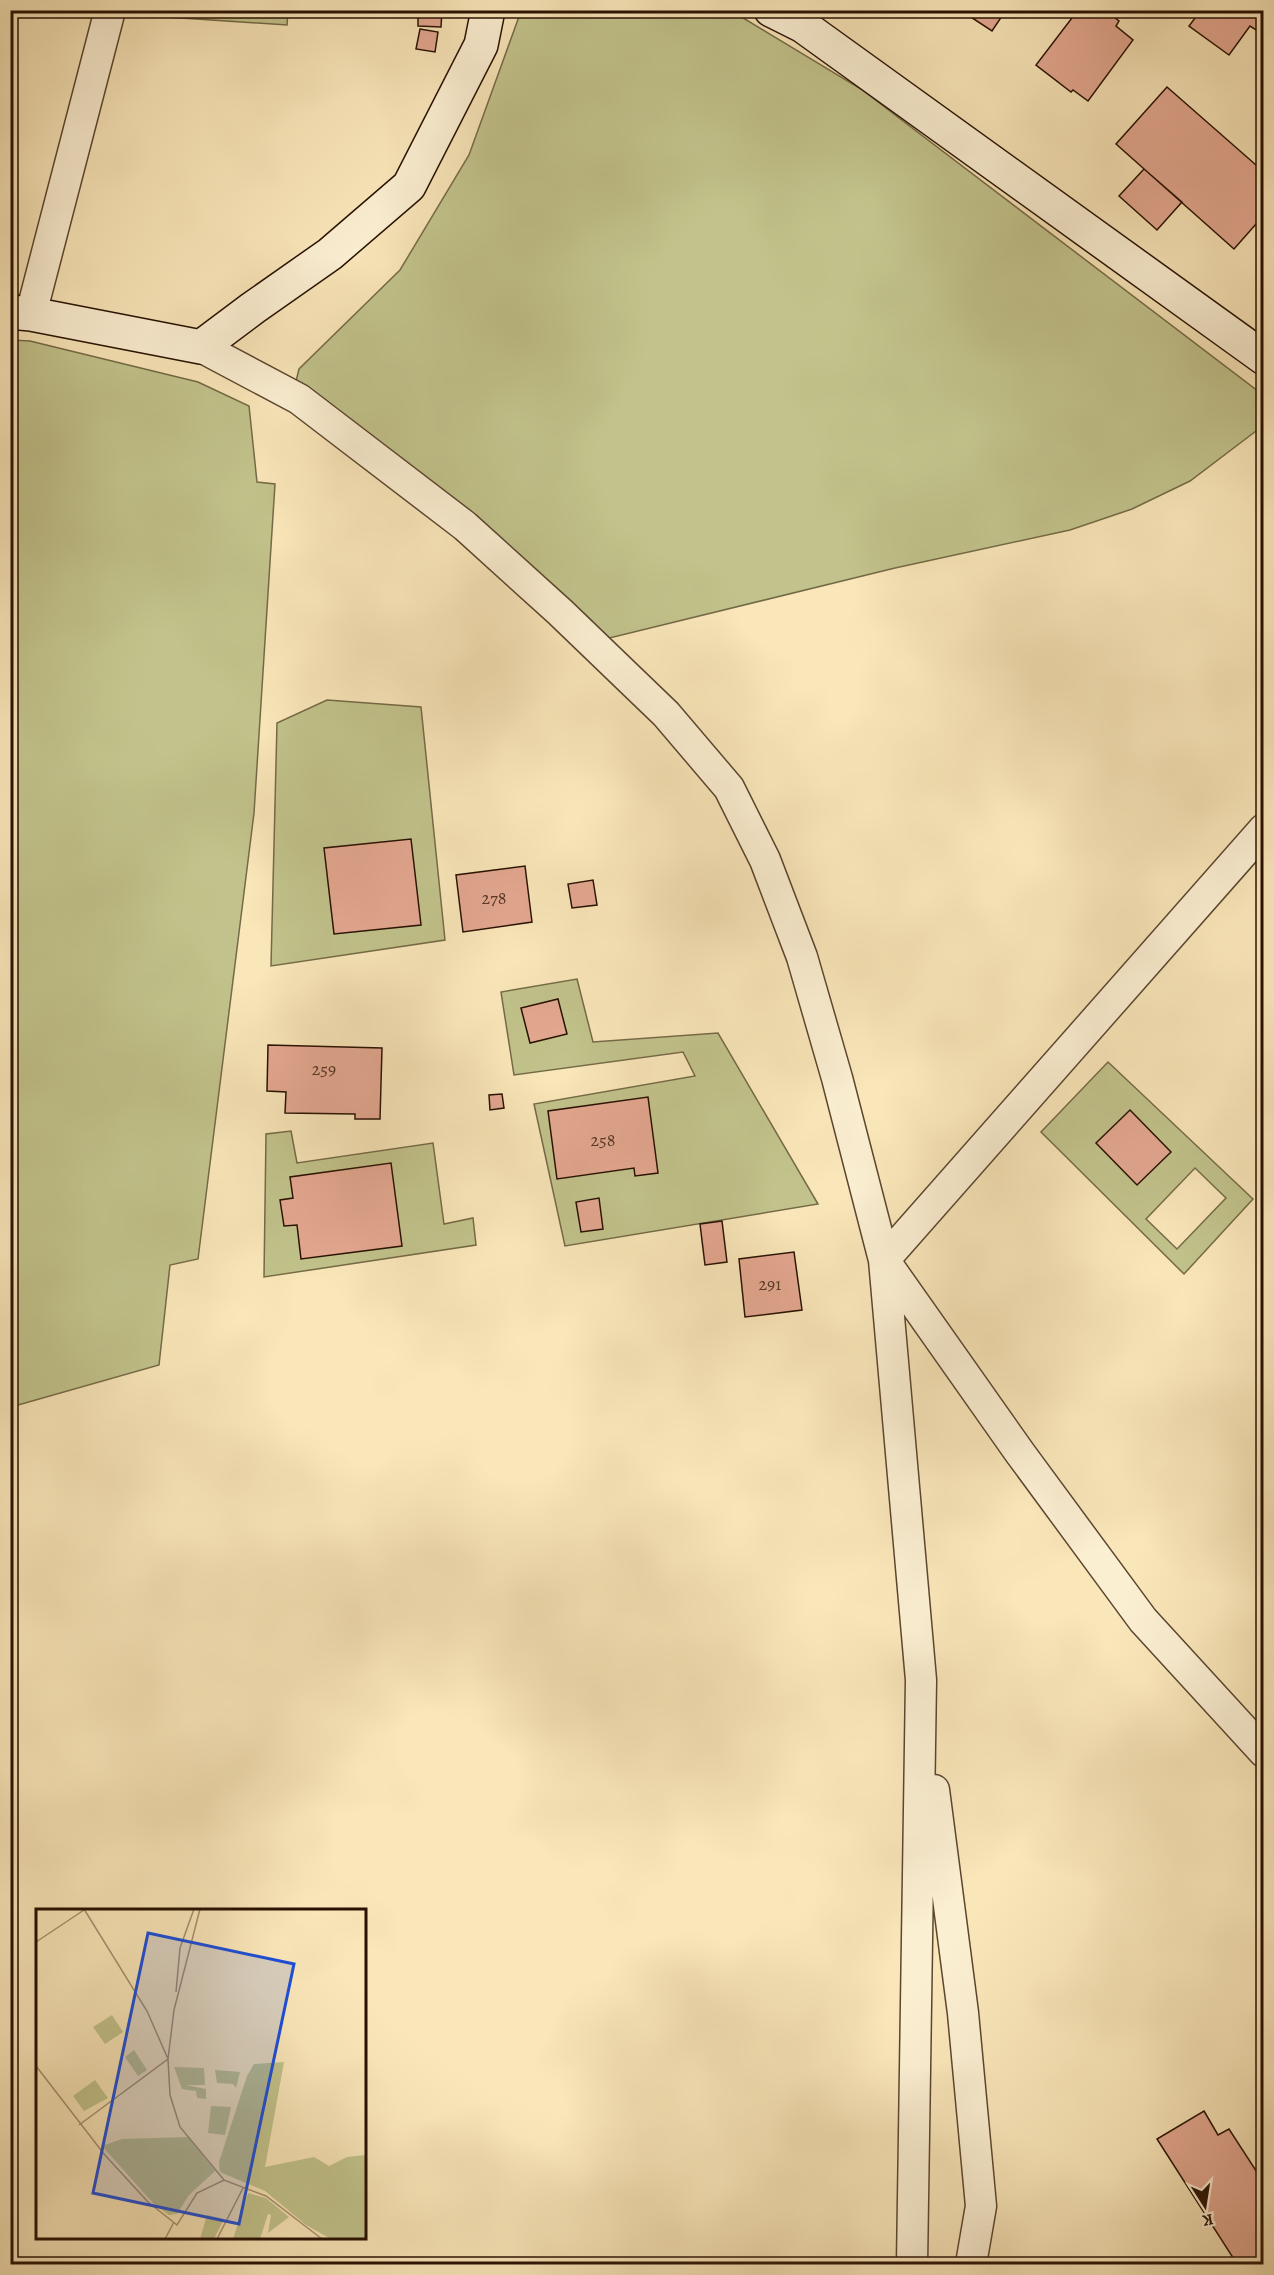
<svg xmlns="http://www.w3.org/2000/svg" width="1274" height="2275" viewBox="0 0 1274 2275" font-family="Alegreya,serif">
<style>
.green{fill:#c2c38c;stroke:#756a47;stroke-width:1.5;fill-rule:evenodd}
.building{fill:#e4a891;stroke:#281102;stroke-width:1.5}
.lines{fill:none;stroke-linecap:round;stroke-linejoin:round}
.street-casing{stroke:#5c4630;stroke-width:33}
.secondary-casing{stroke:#281102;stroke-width:36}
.street{stroke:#fbefd2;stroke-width:30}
.secondary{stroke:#fbefd2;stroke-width:33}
.labels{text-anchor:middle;stroke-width:4.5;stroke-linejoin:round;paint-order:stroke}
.number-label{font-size:18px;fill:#573726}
.inset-road{fill:none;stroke:#a59170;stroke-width:1.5}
.view{fill:#1d4ed8;fill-opacity:0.15;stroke:#1d4ed8;stroke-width:3}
.inset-edge{fill:none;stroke:#281102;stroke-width:3}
</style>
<rect width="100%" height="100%" fill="#f9e6b9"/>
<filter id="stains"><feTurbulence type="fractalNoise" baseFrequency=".00333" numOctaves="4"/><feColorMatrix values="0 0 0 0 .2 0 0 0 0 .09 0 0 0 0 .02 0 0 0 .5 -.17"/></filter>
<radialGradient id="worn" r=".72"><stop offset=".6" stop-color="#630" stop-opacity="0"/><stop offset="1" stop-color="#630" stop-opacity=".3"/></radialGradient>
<path class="green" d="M137 10H288V11L287 25 136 15Z
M730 10 861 89 1263 395 1264 425 1190 481 1132 509 1070 530 895 568 585 644 291 402 299 369 400 270 469 155 521 11Z
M11 340 30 341 198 382 249 406 257 482 275 484 254 813 198 1259 170 1265 159 1365 11 1407Z
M327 700 421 707 445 940 271 966 277 723Z
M577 979 593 1042 718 1033 818 1204 565 1246 534 1104 695 1076 683 1052 514 1075 501 992Z
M1108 1062 1253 1199 1184 1274 1041 1132ZM1195 1168 1226 1198 1177 1249 1146 1219Z
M291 1131 297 1163 433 1143 444 1224 473 1218 476 1245 264 1277 266 1134Z"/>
<path class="building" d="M418 10H442L441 27 418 26Z
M960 10H1006L992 31Z
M1078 10H1105L1119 21 1116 26 1133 40 1088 101 1073 90 1071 92 1036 65Z
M1201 10H1264V35L1250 26 1229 55 1189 26Z
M420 29 438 32 435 52 416 49Z
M1167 87 1264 172V215L1234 249 1116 144Z
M1144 169 1182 202 1157 230 1119 196Z
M411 839 421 925 334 934 324 848Z
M525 866 532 922 463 932 456 875Z
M593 880 597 905 572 908 568 884Z
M558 999 567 1034 530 1043 521 1008Z
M268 1045 382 1048 380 1119H355V1114L285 1113 286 1092 267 1091Z
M502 1094 504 1108 490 1110 489 1095Z
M648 1097 658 1173 635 1176 634 1168 557 1179 548 1111Z
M1130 1110 1171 1152 1137 1185 1096 1143Z
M391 1163 402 1246 301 1259 297 1225 284 1226 280 1200 293 1198 290 1177Z
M599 1198 603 1229 581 1232 576 1202Z
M722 1221 727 1262 705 1265 700 1224Z
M794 1252 802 1310 745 1317 739 1259Z
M1204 2111 1218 2135 1229 2129 1264 2183V2264H1237L1157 2139Z"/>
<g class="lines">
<g class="street-casing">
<path id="street" d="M31 314 110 10
M201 347 299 399 465 526 560 612 666 714 729 788 765 860 802 957 837 1078 884 1260 921 1680 912 2264
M1264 829 884 1260 1020 1453 1143 1620 1264 1752
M934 1790 963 2013 981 2206 971 2264"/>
</g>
<g class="secondary-casing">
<path id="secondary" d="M771 10 803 26 1264 358
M10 312 31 314 201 347 253 308 330 254 409 186 481 45 488 10"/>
</g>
<use href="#street" class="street"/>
<use href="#secondary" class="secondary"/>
</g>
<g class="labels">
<g class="number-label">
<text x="494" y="904">278</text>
<text x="324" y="1075">259</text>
<text x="603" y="1146">258</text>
<text x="770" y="1290">291</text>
</g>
</g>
<g transform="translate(36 1909)">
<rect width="330" height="330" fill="#f9e6b9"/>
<path d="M76 106 87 123 69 135 57 118ZM98 141 111 161 102 167 89 148ZM248 153 229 258 278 248 293 257 311 248 330 246V330H295L270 316 229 282 184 263 183 253 211 167 218 155ZM138 158 168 159 169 176H150L170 180V190L161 189 160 182 146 180ZM179 161 204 163 200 179 197 175 181 174ZM59 171 72 189 48 202 37 187ZM175 197 195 198 189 226 172 224ZM152 228 179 262 153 286 141 305 133 306 118 295 66 237 86 230ZM212 284 230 289 253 308 232 324 235 306 232 305 224 330H197ZM171 306 188 310 178 330H164Z" fill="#c2c38c"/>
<path class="inset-road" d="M164 0 138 101 132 150 134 186 144 218 188 271M0 33 48 1M140 83 144 39 158 0M0 157 68 245 112 293 141 316 161 284 188 271 230 287 286 330M43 216 132 150 111 102 48 0M129 330 138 313M181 330 207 279"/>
<path class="view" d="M112 24 258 55 203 315 57 284Z"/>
<rect width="330" height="330" class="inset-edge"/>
</g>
<rect width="1274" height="2275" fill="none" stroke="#f9e6b9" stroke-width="36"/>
<rect x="12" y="12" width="1250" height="2251" fill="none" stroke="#281102" stroke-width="3"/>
<rect x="18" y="18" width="1238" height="2239" fill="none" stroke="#281102" stroke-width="1.5"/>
<g transform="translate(1205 2206) rotate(168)" stroke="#fbefd2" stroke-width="4.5" paint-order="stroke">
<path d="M0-4.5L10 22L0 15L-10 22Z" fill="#281102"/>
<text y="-9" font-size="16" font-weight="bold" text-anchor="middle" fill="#281102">K</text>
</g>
<rect width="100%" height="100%" filter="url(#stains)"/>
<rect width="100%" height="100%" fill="url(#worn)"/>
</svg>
